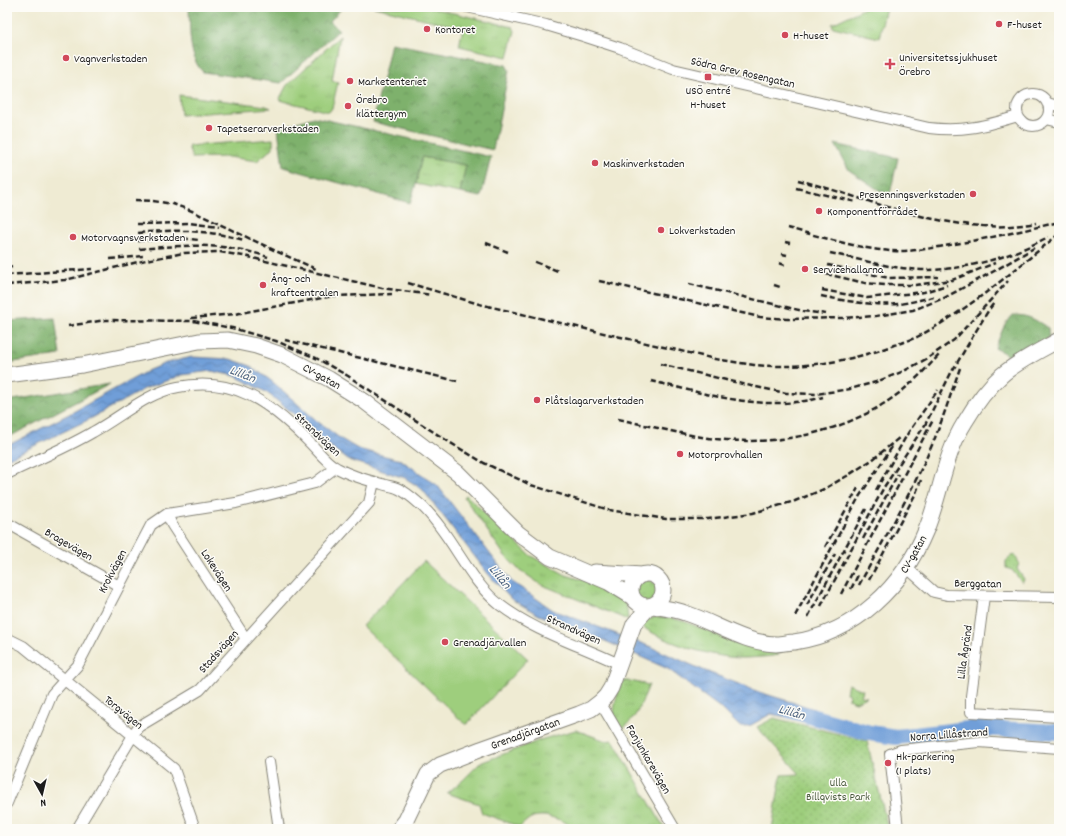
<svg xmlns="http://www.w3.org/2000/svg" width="1066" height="836" viewBox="0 0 1066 836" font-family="Dekko,sans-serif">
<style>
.grass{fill:url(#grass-tufts);stroke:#5d754c}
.forest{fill:url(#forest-crowns);stroke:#4d6644}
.park{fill:url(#park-dots);stroke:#5d754c}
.pitch{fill:#9ece7d;stroke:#5d754c}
.water{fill:url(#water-waves);stroke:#465d7a}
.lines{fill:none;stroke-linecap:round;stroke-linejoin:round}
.river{stroke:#709ed8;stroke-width:16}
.street-casing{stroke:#868478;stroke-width:12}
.secondary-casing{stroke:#868478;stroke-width:17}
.street{stroke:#fff;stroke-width:10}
.secondary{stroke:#fff;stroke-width:15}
.rail{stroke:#1c1c1c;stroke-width:2.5;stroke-dasharray:6 3;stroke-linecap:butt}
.poi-dot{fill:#d1495b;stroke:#fdfcf7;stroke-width:1.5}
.labels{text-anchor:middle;stroke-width:3;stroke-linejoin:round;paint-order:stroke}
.poi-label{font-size:12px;fill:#1c1c1c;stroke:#fdfcf7;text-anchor:start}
.street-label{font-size:12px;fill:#1c1c1c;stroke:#fdfcf7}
.park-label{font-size:12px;fill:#4a5a3e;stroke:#fdfcf7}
.water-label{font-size:13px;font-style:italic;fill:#465d7a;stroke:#fdfcf7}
</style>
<defs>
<pattern id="grass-tufts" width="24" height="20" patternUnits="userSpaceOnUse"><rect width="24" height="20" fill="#9ece7d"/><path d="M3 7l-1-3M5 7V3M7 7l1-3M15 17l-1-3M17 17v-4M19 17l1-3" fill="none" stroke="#88b06b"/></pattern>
<pattern id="forest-crowns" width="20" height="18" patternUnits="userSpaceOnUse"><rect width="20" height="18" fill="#7eb16c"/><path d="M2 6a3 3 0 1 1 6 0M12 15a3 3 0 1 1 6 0" fill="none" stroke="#668f58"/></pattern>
<pattern id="park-dots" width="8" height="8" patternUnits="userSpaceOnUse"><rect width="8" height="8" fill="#9ece7d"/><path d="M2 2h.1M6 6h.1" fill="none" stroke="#88b06b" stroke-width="1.8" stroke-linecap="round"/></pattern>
<pattern id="water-waves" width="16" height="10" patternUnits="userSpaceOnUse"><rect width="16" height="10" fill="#709ed8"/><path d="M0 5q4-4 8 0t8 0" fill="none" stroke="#5b80ae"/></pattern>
</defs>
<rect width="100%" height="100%" fill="#fdfcf7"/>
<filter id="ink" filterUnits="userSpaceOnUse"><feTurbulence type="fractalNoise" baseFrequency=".025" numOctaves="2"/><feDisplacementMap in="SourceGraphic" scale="8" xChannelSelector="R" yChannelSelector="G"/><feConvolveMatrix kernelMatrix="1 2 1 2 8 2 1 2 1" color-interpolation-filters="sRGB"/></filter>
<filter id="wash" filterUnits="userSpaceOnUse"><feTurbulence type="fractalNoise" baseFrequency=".012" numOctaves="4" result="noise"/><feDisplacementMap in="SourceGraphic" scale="16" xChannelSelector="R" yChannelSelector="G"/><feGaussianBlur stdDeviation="0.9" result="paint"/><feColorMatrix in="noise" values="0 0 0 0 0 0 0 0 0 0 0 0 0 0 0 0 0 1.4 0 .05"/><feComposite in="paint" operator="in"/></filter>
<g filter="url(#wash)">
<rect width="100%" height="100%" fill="#efebd3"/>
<path class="grass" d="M374 7H428L513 27 515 31 508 57 459 46 463 28Z
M867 7H886L879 38 833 27 832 24Z
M340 36 332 81 338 82 332 108 329 112 279 100 287 85Z
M179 95 266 106 271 108 181 115Z
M273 139V148L257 161 228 157 192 158 188 146Z
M421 157 466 165 460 193 416 184Z
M466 495 531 556 566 575 609 588 624 600 627 609 628 620 540 584 517 568 505 556 464 497Z
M636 591a11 11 0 1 1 22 0a11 11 0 1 1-22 0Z
M655 617 671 618 686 622 745 646 775 652 779 655C766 657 753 658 739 658 707 656 667 643 641 626L646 620Z
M624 681H630L649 685C642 701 637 720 621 729 618 724 615 720 614 714 614 706 618 686 624 681Z
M576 730 606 741 613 740 665 829H576C565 821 547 813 533 817 528 819 524 823 520 827L482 813 479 804 447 793 462 781 480 763 543 739Z"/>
<path class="forest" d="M189 7H343L330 21 339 30 281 83 203 72C188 58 190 27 189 7Z
M391 43 506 65 509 70 493 150 373 122Z
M314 117 491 157 481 197 460 193 466 165 422 157 416 184 410 203 283 167 278 128Z
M835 144 898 158 890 194 880 191 849 170Z
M1012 315C1029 315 1034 319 1048 328L1049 338 1015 359 995 348 1005 324Z
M55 318 60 355 7 363V321Z
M110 384 7 438V401Z"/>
<path class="park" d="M1015 555 1019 563 1017 569 1024 579 1022 582 1012 570 1006 568V561L1011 556Z
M848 684 863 690 861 696 867 697 856 702 848 699 849 694 846 693Z
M774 718 867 741 888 829H772L781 775 800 774 757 727Z"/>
<path class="pitch" d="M424 561 528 659 466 725 362 626Z"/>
<path class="water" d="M192 357 230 359 251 366 274 383 317 421 341 439 358 449 401 460 437 485 511 581 553 610 649 646 703 670 759 692 814 709 809 716 793 715 786 717 771 714 751 725 740 727 723 710 668 669 596 637 539 615 511 599 489 575 422 489 405 478 348 460 326 443 303 421 266 392 235 376 211 371 182 375 144 389 94 417 7 459V446L73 412 149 370 166 363Z"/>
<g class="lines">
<path class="river" d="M789 710 870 733 896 737 977 728 1059 732"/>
</g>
</g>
<g filter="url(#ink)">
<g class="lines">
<g class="street-casing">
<path id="street" d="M467 7 546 25 583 36 620 48 673 69 929 128C963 132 985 126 1018 116
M1017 110a16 16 0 1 1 32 0a16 16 0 1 1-32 0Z
M1047 103 1059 106
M1046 119 1059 122
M7 474C36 460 66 448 93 432 121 417 146 393 178 387 234 376 269 402 307 440 317 449 325 462 337 468 351 476 366 480 382 484 387 486 394 486 399 489 408 493 416 501 423 507 452 535 469 581 500 605 535 632 580 645 619 664
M167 514 172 525 246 639
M7 523 119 586
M906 567 934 592 947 595 1059 597
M984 596 971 696V712L1059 717
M7 638 23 646 174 769 195 829
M600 702 675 829
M269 762 279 829
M7 803 52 694 78 665 151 525 167 514 236 503 315 483 335 468
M77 829 138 727 200 690 369 503 374 482
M898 829 890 754 901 750 929 747 979 742 1059 748"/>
</g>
<g class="secondary-casing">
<path id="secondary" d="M7 375 82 365 199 341 228 340 256 346 282 355 329 379 364 401 458 473 518 533 550 557 608 582 632 597
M595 572 642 575
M631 590a16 16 0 1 1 32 0a16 16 0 1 1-32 0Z
M653 606C663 608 675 609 685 613 716 623 743 643 776 644 782 644 789 642 794 642 856 633 903 586 926 530 941 494 944 455 965 422 975 405 987 388 1002 375 1018 361 1041 350 1059 340
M399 829 406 820 428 774 440 765 481 749 579 714 591 709 600 702 606 696 611 688 634 624 649 607"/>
</g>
<use href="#street" class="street"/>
<use href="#secondary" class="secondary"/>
<path class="rail" d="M798 180C875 200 954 238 1036 223
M796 188 856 202
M135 200 153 201 173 204 192 211 278 252 316 269
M137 224 189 223 219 227
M787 228C820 236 858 249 891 251 915 252 938 247 961 243 994 237 1026 230 1059 222
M138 233C175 229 208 230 244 240
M138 241 179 238 199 240
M785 242 790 243
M486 243 508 252
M139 249C185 245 224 242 268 257
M830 253C862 260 896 270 929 270 970 269 1013 256 1048 237
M782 254 787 255
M110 259 144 256
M535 262 558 271
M779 263 785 265
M828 265 889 278 938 277
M7 268 12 267
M826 274 865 283 885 285H915L952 280 995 263
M7 275 92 269
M599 281 760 317 787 319 842 318 876 316 913 310 944 298 996 270 1034 248
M408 283 479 304 715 359C728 361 741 363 754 365 801 369 850 362 894 345 902 343 910 340 917 337 969 310 1013 271 1059 234
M689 284 803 311 826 314
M7 285 65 280 146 260 184 253 220 252 244 256 382 288 431 295
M774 285 780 287
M822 290 867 298 924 292 947 285
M821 296C846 301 872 306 898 304 910 303 922 299 934 297
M191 318 235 314 333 296 392 294
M68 326 106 320 193 321 232 328 276 341 316 358 348 376 449 442 484 463 531 485 609 510 666 519H708L753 513 795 501 824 489 847 476 872 460 899 438
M285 340 457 381
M660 364 751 386 786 393 816 394 850 389 876 382 904 371 928 358 954 340 1008 281
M651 381C707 394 765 413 823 397
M618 419C651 426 683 435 716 439 776 446 838 434 888 401 908 388 924 371 940 354
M876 490 908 433 938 390
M863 539 898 474
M825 547 858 488
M869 580 916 493 921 480
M859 585C883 541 909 497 929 452 941 425 950 396 960 368
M851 589 858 575
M841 594 933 420
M807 605 835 554
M821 606 884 487 925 425 951 373 988 311 994 303
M795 616 859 497 892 447
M808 617 866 509"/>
</g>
</g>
<g class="poi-dot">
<circle cx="999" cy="24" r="4"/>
<circle cx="427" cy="29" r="4"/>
<circle cx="785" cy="35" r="4"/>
<circle cx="66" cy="58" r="4"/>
<path d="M888 58h4v4h4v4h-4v4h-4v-4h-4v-4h4z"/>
<rect x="704" y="73" width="8" height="8" rx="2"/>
<circle cx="350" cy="81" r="4"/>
<circle cx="348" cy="106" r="4"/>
<circle cx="209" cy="128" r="4"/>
<circle cx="595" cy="163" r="4"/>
<circle cx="973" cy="194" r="4"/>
<circle cx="819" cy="211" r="4"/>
<circle cx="661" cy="230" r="4"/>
<circle cx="73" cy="237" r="4"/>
<circle cx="805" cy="269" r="4"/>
<circle cx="263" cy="285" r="4"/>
<circle cx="537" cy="400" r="4"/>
<circle cx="680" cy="454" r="4"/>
<circle cx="445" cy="642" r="4"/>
<circle cx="888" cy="763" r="4"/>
</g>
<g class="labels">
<g class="poi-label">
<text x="1007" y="28">F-huset</text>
<text x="435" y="33">Kontoret</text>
<text x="793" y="39">H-huset</text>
<text x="899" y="61">Universitetssjukhuset<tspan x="899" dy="14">Örebro</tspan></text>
<text x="74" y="62">Vagnverkstaden</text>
<text x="358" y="85">Marketenteriet</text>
<text x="708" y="94" text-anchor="middle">USÖ entré<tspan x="708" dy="14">H-huset</tspan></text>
<text x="356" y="103">Örebro<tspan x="356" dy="14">klättergym</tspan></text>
<text x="217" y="132">Tapetserarverkstaden</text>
<text x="603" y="167">Maskinverkstaden</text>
<text x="965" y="198" text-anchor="end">Presenningsverkstaden</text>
<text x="827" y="215">Komponentförrådet</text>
<text x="669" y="234">Lokverkstaden</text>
<text x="81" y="241">Motorvagnsverkstaden</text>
<text x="813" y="273">Servicehallarna</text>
<text x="271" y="282">Ång- och<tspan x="271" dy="14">kraftcentralen</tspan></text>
<text x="545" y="404">Plåtslagarverkstaden</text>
<text x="688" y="458">Motorprovhallen</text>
<text x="453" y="646">Grenadjärvallen</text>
<text x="896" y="760">Hk-parkering<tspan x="896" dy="14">(1 plats)</tspan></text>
</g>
<g class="street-label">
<text transform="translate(743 72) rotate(13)" y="4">Södra Grev Rosengatan</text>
<text transform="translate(322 376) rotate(29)" y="4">CV-gatan</text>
<text transform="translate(318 434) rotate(43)" y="4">Strandvägen</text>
<text transform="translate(69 544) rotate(30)" y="4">Bragevägen</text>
<text transform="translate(913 554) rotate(-60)" y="4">CV-gatan</text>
<text transform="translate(217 570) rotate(57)" y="4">Lokevägen</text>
<text transform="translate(112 571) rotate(-62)" y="4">Krokvägen</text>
<text transform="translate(978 583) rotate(1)" y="4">Berggatan</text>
<text transform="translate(574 629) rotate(24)" y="4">Strandvägen</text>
<text transform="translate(218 651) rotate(-48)" y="4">Stadsvägen</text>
<text transform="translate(964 652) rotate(-82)" y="4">Lilla Ågränd</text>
<text transform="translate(124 712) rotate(39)" y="4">Torgvägen</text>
<text transform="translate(525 733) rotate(-20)" y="4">Grenadjärgatan</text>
<text transform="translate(949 734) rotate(-4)" y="4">Norra Lillåstrand</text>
<text transform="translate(649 759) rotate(60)" y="4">Fanjunkarevägen</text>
</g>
<g class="park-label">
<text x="838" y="786">Ulla<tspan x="838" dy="14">Billqvists Park</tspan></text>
</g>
<g class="water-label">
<text transform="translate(243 373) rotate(21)" y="5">Lillån</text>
<text transform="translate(501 576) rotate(50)" y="5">Lillån</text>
<text transform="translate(792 711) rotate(16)" y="5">Lillån</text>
</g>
</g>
<rect width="1066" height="836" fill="none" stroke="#fdfcf7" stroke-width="24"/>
<g transform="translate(42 794) rotate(172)" stroke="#fdfcf7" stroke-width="3" paint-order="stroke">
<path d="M0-3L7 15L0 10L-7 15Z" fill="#1c1c1c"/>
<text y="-6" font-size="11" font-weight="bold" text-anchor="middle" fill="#1c1c1c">N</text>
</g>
</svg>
